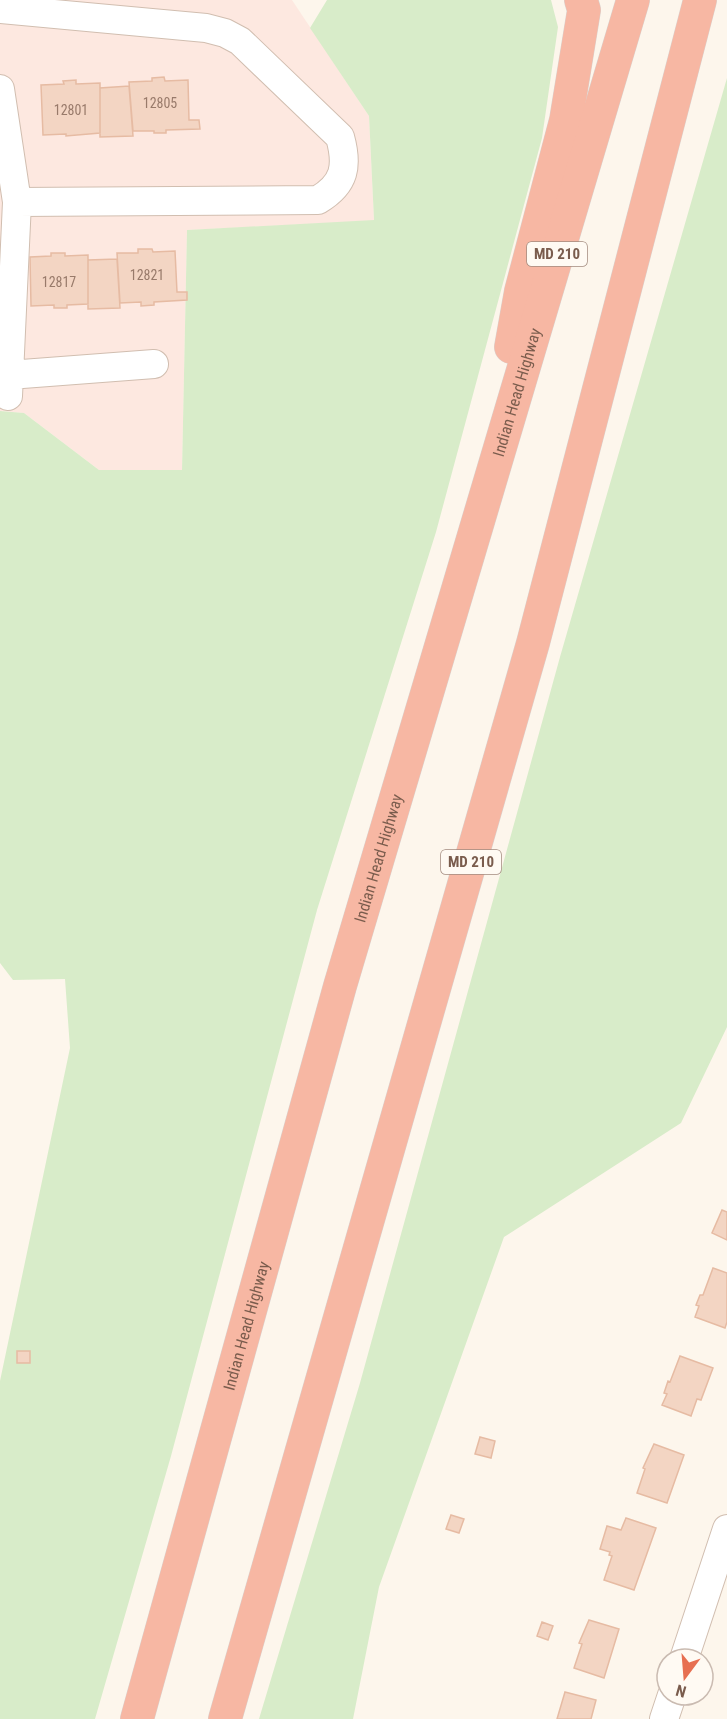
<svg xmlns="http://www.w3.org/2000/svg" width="727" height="1719" viewBox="0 0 727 1719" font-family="'Roboto Condensed',sans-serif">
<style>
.commercial{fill:#fde8e0}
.green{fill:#d8ecc9}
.building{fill:#f3d5c3;stroke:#e6bba3;stroke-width:1.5}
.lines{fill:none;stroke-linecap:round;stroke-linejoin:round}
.minor-casing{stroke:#d1beb0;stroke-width:30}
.highway-casing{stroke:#dad1cd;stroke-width:34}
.minor{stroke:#fff;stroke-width:28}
.highway{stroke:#f7b7a3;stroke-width:33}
.labels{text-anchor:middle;stroke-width:4.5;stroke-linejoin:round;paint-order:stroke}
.number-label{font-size:14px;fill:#987a6a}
.shield{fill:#fffaf3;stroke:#a28b7f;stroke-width:1.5}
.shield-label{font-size:15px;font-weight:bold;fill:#7a5c4d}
.street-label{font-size:16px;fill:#7a5c4d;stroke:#fffaf3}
</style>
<rect width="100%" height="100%" fill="#fdf6ec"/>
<path class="commercial" d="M0 0H292L369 116 374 221 187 230 182 470H99L24 413 0 411Z"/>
<path class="green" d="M327 0H551L558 27 542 138 436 532 317 910 171 1456 95 1719H0V1381L70 1048 65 979 13 980 0 963V411L24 413 99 470H182L187 230 374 220 369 116 310 28Z
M727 78V1027L681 1123 504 1237 379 1587 353 1719H259L360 1383 560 657Z"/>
<path class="building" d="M164 77 165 81 188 80 189 120H199L200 129 166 130V133H154V131H133L129 82 152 81V78Z
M76 80V84L100 83V133L66 136V134L43 135 41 85 64 84 63 81Z
M129 86 133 136 100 137V88Z
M138 249H152L153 252 175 251 177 292H187V300L154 302V305L141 306V302L120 303 117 253H138Z
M51 253H65V256L88 255V304L67 305V308H54V305L31 306 30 257 51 256Z
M117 259 120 308 88 309V260Z
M722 1210 727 1212V1240L712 1233Z
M713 1268 727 1273V1322L725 1328 695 1317 699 1306 696 1305 700 1295H703Z
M17 1351H30V1363H17Z
M680 1356 713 1368 701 1400 697 1399 691 1416 662 1405 667 1394 664 1393 668 1381 670 1382Z
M480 1437 495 1441 491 1458 475 1454Z
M654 1444 684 1455 667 1503 637 1493 645 1469 643 1468Z
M451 1515 464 1519 459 1533 446 1529Z
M626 1518 656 1528 634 1590 604 1580 612 1556 609 1555 610 1552 600 1549 607 1526 621 1530Z
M589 1620 619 1629 604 1678 574 1668 582 1644 579 1643Z
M542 1622 553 1626 548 1640 537 1636Z
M565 1692 596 1700 591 1719H557Z"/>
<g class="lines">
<g class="minor-casing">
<path id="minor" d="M0 9 206 28 225 33 240 41 340 137C348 166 345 184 318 200L17 202
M0 89 17 202 8 396
M9 375 154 364
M684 1659 727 1529
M664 1719 672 1695"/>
</g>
<g class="highway-casing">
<g id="highway">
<path d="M511 347 521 291 566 120 584 10 581 0"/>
<path id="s1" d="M137 1719 340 986 633 0"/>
<path d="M225 1719 533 643 700 0"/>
</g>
</g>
<use href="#minor" class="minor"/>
<use href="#highway" class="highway"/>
</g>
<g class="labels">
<g class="number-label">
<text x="160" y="108">12805</text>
<text x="71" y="115">12801</text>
<text x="147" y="280">12821</text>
<text x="59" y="287">12817</text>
</g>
<g class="shield">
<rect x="527" y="242" width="60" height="24" rx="4.5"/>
<rect x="441" y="850" width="60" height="24" rx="4.5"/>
</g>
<g class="shield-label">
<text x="557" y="259">MD 210</text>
<text x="471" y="867">MD 210</text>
</g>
<g class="street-label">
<text dy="6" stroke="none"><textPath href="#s1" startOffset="1380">Indian Head Highway</textPath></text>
<text dy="6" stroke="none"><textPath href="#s1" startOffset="894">Indian Head Highway</textPath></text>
<text dy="6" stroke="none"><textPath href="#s1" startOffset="408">Indian Head Highway</textPath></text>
</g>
</g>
<g transform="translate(685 1677) rotate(196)"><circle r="28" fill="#fffaf3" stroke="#cabbb1" stroke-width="1.5"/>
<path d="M0-4.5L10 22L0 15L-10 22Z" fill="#e76f51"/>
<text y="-9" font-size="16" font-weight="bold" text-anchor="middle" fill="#7a5c4d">N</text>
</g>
</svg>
